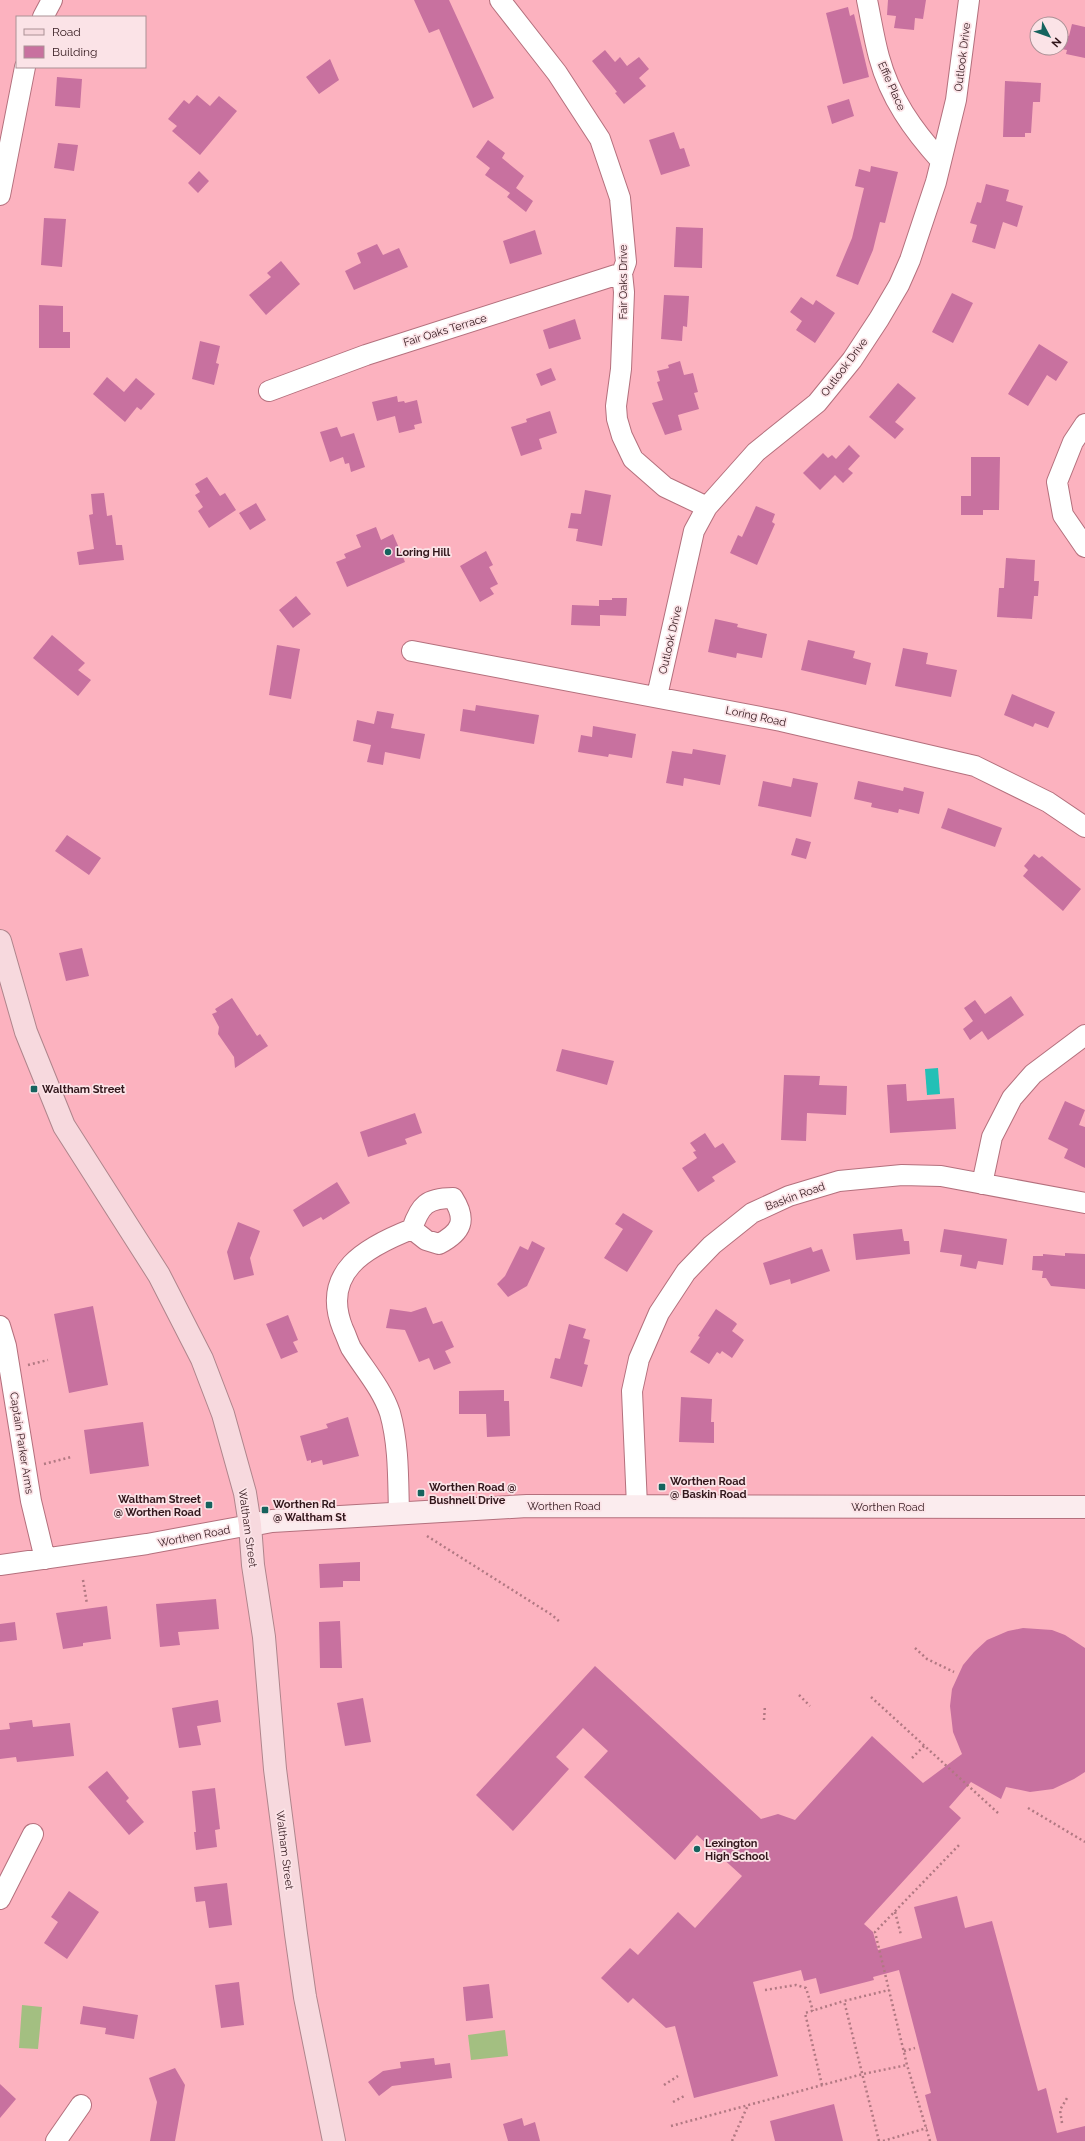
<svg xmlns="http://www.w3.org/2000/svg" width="1085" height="2141" viewBox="0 0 1085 2141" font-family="Raleway,sans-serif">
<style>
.green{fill:#a3bf81}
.water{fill:#23c0b6}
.building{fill:#c8719f}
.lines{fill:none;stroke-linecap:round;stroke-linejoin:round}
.street-casing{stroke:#b4707d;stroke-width:22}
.secondary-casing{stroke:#b4707d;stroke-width:24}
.primary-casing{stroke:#af858c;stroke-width:24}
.path{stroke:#b17882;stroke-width:2.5;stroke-dasharray:2 3;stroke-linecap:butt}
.street{stroke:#fff;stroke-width:20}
.secondary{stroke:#fbecee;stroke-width:22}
.primary{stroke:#f7d9de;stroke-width:22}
.poi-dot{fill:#16635e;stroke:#fbe3e7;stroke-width:1.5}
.labels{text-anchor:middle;stroke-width:3.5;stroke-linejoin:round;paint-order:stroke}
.street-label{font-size:11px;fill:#32171c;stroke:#fbe3e7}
.poi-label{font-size:11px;font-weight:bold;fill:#32171c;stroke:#fbe3e7;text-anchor:start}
</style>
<rect width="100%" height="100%" fill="#fcb2bf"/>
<path class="green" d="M22 2005 42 2007 38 2049 19 2048Z
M505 2030 508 2056 471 2060 468 2035Z"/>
<path class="water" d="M938 1068 940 1094 927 1095 925 1069Z"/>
<path class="building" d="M414 0H449L494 98 473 108 439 29 429 33Z
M888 0H926L923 19 915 18 914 30 894 28 896 16 887 15Z
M848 7 850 16 854 14 869 77 843 84 826 13Z
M1072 24 1085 27V58L1066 54 1067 50 1061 49V34L1069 36Z
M605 50 615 62 620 57 627 66 639 57 649 69 639 78 646 86 624 104 615 93 617 92 592 61Z
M330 59 339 80 319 94 306 77Z
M57 77 82 79 80 108 55 106Z
M1005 81 1041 83 1040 102H1033L1031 133H1025V137H1003Z
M197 95 210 106 219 96 237 111 200 155 172 131 177 126 168 119 184 100 189 104Z
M849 99 854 116 832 124 827 106Z
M674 132 680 149 684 148 690 166 661 175 649 140Z
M488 140 505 153 502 158 524 176 516 188 533 201 526 212 507 197 510 193 485 175 490 168 476 157Z
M58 143 78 145 74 171 54 168Z
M871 166 898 172 885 223 880 222 873 250 858 285 836 276 852 238 864 188 855 186 859 169 870 172Z
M199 171 209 181 198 193 188 183Z
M986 184 1009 190 1006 201 1023 206 1017 227 1003 222 995 249 972 242 977 225 970 223 977 202 981 203Z
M44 218 66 219 62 267 41 265Z
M676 227 703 228 702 268 674 267Z
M535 230 542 254 510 264 503 241Z
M377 244 383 255 399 248 408 267 354 290 345 271 361 263 357 253Z
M281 261 300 284 266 315 249 295 271 277 267 273Z
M952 293 973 303 953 343 932 332Z
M664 295 689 296 687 327 683 326 682 341 661 339Z
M801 297 813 305 816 300 835 313 815 343 796 330 802 321 790 312Z
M39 305 63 306V332H70V348H39Z
M575 319 581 339 549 349 543 330Z
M200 341 220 346 216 363 219 364 214 385 192 379Z
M1039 344 1068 362 1056 381 1047 375 1028 406 1008 394Z
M680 361 684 375 693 373 698 392 694 393 699 409 678 415 682 430 665 435 652 403 663 400 657 382 660 381 657 371 669 368 668 365Z
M551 368 556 380 541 386 536 374Z
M107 377 124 392 136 378 155 394 141 410 137 407 125 422 93 394Z
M898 383 916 398 895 422 904 429 895 439 869 417Z
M397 396 398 402 404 401 405 403 417 400 422 423 414 425 415 429 399 433 395 416 377 421 372 402Z
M550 411 557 433 539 439 542 449 521 456 511 427 527 422 526 419Z
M337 427 341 437 354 433 365 467 351 472 349 463 345 464 343 457 330 462 320 432Z
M849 445 860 456 848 469 853 473 843 483 835 475 820 490 803 473 823 453 828 458 832 455 836 459Z
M971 457H1000L999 510H983V515H961V496H971Z
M207 477 220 496 225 493 236 510 209 528 198 511 203 507 195 495 200 492 195 484Z
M585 490 611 495 602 546 576 541 578 529 568 528 571 513 581 514Z
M104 493 107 516 112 515 116 545H122L124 560 79 565 77 552 94 549 89 515 93 514 91 494Z
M256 503 266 520 250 530 239 513Z
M756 506 775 514 772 522 775 524 757 565 730 553 738 535 742 537Z
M376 527 381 540 393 534 405 562 347 587 336 562 346 558 344 554 361 547 356 535Z
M486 551 493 565 489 567 498 584 490 588 494 594 480 602 460 566Z
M1006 558 1035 560 1034 581H1039L1038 596H1034L1032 619 997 617 999 588H1004Z
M296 596 311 614 293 628 279 610Z
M612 598H627L626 616 600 615V626L571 625 572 605 599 606V600H612Z
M715 619 738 624 737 627 767 634 762 658 737 653 736 658 708 652Z
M52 635 85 663 78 670 91 680 78 696 33 658Z
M808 640 855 651 853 658 871 663 866 685 801 670Z
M277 645 300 649 291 699 269 695Z
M903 648 928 653 926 664 957 670 951 697 895 686Z
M1012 694 1055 712 1048 728 1035 723 1033 727 1004 715Z
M476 705 539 715 534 744 460 731 463 709 475 711Z
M377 711 394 714 391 728 425 734 420 759 385 752 383 765 367 762 371 745 353 741 357 720 374 724Z
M593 726 636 734 632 758 609 754 608 757 578 752 581 735 592 737Z
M693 749 726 755 720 785 684 778 683 786 666 783 672 751 692 754Z
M793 778 818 783 811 817 758 806 763 781 791 787Z
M858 781 903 791 904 787 924 792 919 814 899 809 898 813 871 807 872 803 854 799Z
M948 808 1002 828 995 847 941 828Z
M67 835 101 858 89 875 55 851Z
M796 838 811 842 806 859 791 855Z
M1034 854 1039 858 1042 856 1081 889 1063 911 1023 876 1028 870 1024 866Z
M82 948 89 976 66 981 59 953Z
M1011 996 1024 1015 988 1040 982 1031 970 1040 963 1029 973 1021 964 1008 975 1000 985 1014Z
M232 998 257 1036 260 1034 268 1046 235 1068 234 1057 218 1034 219 1027 212 1014 217 1012 215 1009Z
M562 1049 614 1061 607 1085 556 1071Z
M784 1075 820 1076 819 1085 847 1086 846 1115 807 1113 806 1141 781 1140Z
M906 1084 907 1101 954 1098 956 1129 890 1133 887 1085Z
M1065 1101 1085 1110 1079 1125 1085 1127V1168L1064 1158 1068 1149 1048 1139Z
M415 1113 422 1133 405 1139 407 1144 368 1157 360 1132Z
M705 1133 715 1148 723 1143 736 1162 712 1177 715 1181 698 1192 682 1168 697 1158 693 1152 696 1151 690 1143Z
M337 1182 350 1203 323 1220 321 1217 303 1227 293 1210Z
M623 1213 653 1231 627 1272 604 1258 623 1229 615 1224Z
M238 1222 260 1231 250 1258 254 1275 234 1280 227 1252Z
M902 1229 904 1241H909L910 1254 856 1260 853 1234Z
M944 1229 1007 1239 1003 1265 978 1261 976 1269 960 1266 962 1255 940 1252Z
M532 1241 545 1248 527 1286 508 1297 497 1284 505 1276 520 1246 528 1250Z
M811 1247 813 1252 822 1249 830 1271 791 1284 790 1279 770 1285 763 1263Z
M1065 1253 1085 1254V1289L1051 1286 1046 1278H1042L1043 1271 1032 1270 1033 1256H1043V1254L1065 1256Z
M93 1306 108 1385 69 1393 54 1314Z
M426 1307 433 1324 442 1321 454 1347 445 1351 451 1363 434 1370 429 1358 419 1362 405 1330 386 1328 390 1309 411 1312Z
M716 1309 735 1322 737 1324 732 1331 744 1340 732 1358 722 1351 720 1354 717 1352 709 1364 690 1352 700 1337 698 1336Z
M288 1315 298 1340 293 1342 298 1352 281 1359 266 1324Z
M569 1324 586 1329 583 1338 590 1340 584 1364 588 1365 582 1387 550 1378 555 1358 560 1359Z
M504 1390V1401H509L510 1436 487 1437 486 1414H459V1391Z
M681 1397 712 1399 711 1422H714V1443L679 1442Z
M348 1417 359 1456 323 1465 322 1460 311 1463V1460L307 1461 300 1436 328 1428 326 1424Z
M143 1422 149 1466 90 1474 84 1430Z
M360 1562V1581H343V1587L320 1588 319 1564Z
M216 1599 219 1629 178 1632 180 1645 160 1647 156 1604Z
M107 1606 111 1639 83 1643V1646L63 1649 56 1613Z
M340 1621 342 1668H320L319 1622Z
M15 1622 17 1640 0 1642V1624Z
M1023 1628 1052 1630 1065 1635 1085 1648V1772L1074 1779 1053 1789 1030 1792 1006 1787 1001 1799 971 1782 949 1807 961 1818 864 1924 873 1932 878 1950 922 1938 914 1907 957 1896 965 1928 992 1921 1038 2091 1046 2088 1057 2133 1085 2126V2141H937L925 2095 931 2093 899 1970 873 1977 874 1980 820 1994 816 1978 804 1981 801 1970 753 1982 778 2076 694 2098 675 2026 666 2028 633 1998 628 2003 601 1978 630 1948 638 1955 678 1912 695 1928 742 1876 697 1835 675 1860 584 1777 608 1751 583 1728 556 1757 569 1769 513 1831 476 1795 595 1666 761 1819 778 1814 795 1820 872 1736 923 1783 962 1754 953 1732 950 1706 952 1689 963 1665 974 1652 987 1640 1008 1631Z
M363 1698 371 1742 345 1746 337 1703Z
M218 1700 221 1722 197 1726 201 1745 179 1748 172 1708Z
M32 1720 33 1727 70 1723 74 1756 17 1762 16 1757 0 1759V1730L10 1729 9 1723Z
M107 1771 129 1798 126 1801 144 1822 129 1835 88 1787Z
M215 1788 220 1829 215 1830 217 1847 196 1850 194 1832H196L192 1791Z
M227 1883 232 1925 209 1928 205 1901 196 1902 194 1887Z
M69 1891 99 1912 67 1959 44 1943 58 1922 51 1917Z
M239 1982 244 2025 221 2028 215 1985Z
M489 1984 493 2018 466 2021 463 1987Z
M83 2006 138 2015 134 2039 105 2034 106 2028 80 2024Z
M434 2058 435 2065 450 2063 452 2078 392 2086 379 2096 368 2082 383 2071 401 2068 400 2062Z
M175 2068 185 2085 175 2141H150L157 2102 149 2078Z
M0 2084 16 2099 0 2118Z
M834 2104 843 2141H775L770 2121Z
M522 2118 524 2126 535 2122 540 2141H508L503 2124Z"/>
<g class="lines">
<g class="street-casing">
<path id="street" d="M500 0 557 73 600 139 620 198 626 262 622 273 624 292 621 369 616 406 617 419 622 436 633 459 665 487 707 507
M867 0C871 19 874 39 879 57 890 98 913 130 941 161
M43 17 52 0
M0 195 25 67
M269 391 366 355 622 273
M1085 424 1073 442 1057 482 1063 515 1085 547
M412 651 781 721 975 766 1048 802 1085 827
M657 696 694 531 707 507 756 452 817 403 852 360 879 319 899 285 910 260 936 182 956 100 969 0
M982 1184 992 1137 1012 1098 1033 1074 1085 1035
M0 1326 6 1346 31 1501 45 1559
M637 1506 632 1391 639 1359 659 1313 686 1272 712 1245 752 1213 789 1196 839 1181 902 1175 941 1176 1085 1203
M399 1513C398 1480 399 1445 390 1413 382 1389 365 1370 351 1348 348 1342 346 1335 343 1329 320 1272 366 1247 412 1229L426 1240 439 1244C462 1232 467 1220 453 1198 427 1198 420 1205 412 1229
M0 1565 147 1544 250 1525
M0 1899 33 1834
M56 2141 81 2105"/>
</g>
<g class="secondary-casing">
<path id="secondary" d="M250 1525 272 1521 527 1506 1085 1507"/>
</g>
<g class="primary-casing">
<path id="primary" d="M0 941 26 1032 64 1126 159 1275 202 1359 223 1414 245 1493 250 1525 253 1565 264 1637 275 1769 296 1934 305 1997 334 2141"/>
</g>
<path class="path" d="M28 1365 48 1360
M44 1464 71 1457
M427 1536 552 1615 560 1622
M83 1580 87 1604
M915 1648 927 1659 954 1672
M799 1695 810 1706
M871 1697 998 1813
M764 1720 765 1705
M912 1758 924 1746
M1028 1808 1085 1842
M895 1912 901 1935
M765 1990 796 1985 806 1988 813 2011
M904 2051 915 2048
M664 2085 678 2076
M822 2085 805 2013 844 2001
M673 2102 686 2095
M1062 2123 1060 2110 1067 2098
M671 2126 863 2074 907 2065
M732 2141 748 2105
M879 2141 844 2001 889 1990
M883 2141 927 2128
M930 2141 907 2065 875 1932 960 1844"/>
<use href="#street" class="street"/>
<use href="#secondary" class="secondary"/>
<use href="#primary" class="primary"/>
</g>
<g class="poi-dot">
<circle cx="388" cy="552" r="4"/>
<rect x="30" y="1085" width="8" height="8" rx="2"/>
<rect x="658" y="1483" width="8" height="8" rx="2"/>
<rect x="417" y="1489" width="8" height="8" rx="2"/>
<rect x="205" y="1501" width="8" height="8" rx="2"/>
<rect x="261" y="1506" width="8" height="8" rx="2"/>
<circle cx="697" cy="1849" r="4"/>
</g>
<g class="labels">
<g class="street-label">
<text transform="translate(962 57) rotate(-83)" y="4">Outlook Drive</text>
<text transform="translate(892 86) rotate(66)" y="4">Effie Place</text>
<text transform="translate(623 282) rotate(-90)" y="4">Fair Oaks Drive</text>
<text transform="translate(445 330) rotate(-17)" y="4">Fair Oaks Terrace</text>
<text transform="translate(844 367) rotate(-53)" y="4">Outlook Drive</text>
<text transform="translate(670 640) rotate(-77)" y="4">Outlook Drive</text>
<text transform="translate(756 716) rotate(12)" y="4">Loring Road</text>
<text transform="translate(795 1196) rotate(-20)" y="4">Baskin Road</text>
<text transform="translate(22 1443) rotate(81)" y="4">Captain Parker Arms</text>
<text x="564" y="1510">Worthen Road</text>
<text x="888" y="1511">Worthen Road</text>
<text transform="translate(248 1528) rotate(82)" y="4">Waltham Street</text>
<text transform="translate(194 1536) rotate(-11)" y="4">Worthen Road</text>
<text transform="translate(285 1850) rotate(83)" y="4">Waltham Street</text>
</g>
<g class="poi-label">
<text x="396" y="556">Loring Hill</text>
<text x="42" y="1093">Waltham Street</text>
<text x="670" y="1485">Worthen Road<tspan x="670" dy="13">@ Baskin Road</tspan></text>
<text x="429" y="1491">Worthen Road @<tspan x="429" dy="13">Bushnell Drive</tspan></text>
<text x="201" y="1503" text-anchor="end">Waltham Street<tspan x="201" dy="13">@ Worthen Road</tspan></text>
<text x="273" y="1508">Worthen Rd<tspan x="273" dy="13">@ Waltham St</tspan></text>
<text x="705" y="1847">Lexington<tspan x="705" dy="13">High School</tspan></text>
</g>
</g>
<rect x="16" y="16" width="130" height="52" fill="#fbe3e7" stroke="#ab9196"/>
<rect x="24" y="29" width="20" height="6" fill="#f7d9de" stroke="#ab9196"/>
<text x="52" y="36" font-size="12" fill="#32171c">Road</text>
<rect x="24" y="46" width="20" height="12" fill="#c8719f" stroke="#ab9196"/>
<text x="52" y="56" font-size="12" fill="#32171c">Building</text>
<g transform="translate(1049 36) rotate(131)"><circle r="19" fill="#fbe3e7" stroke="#ab9196"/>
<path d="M0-3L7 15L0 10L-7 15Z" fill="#16635e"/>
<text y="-6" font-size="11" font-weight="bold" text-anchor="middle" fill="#32171c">N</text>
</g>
</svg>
